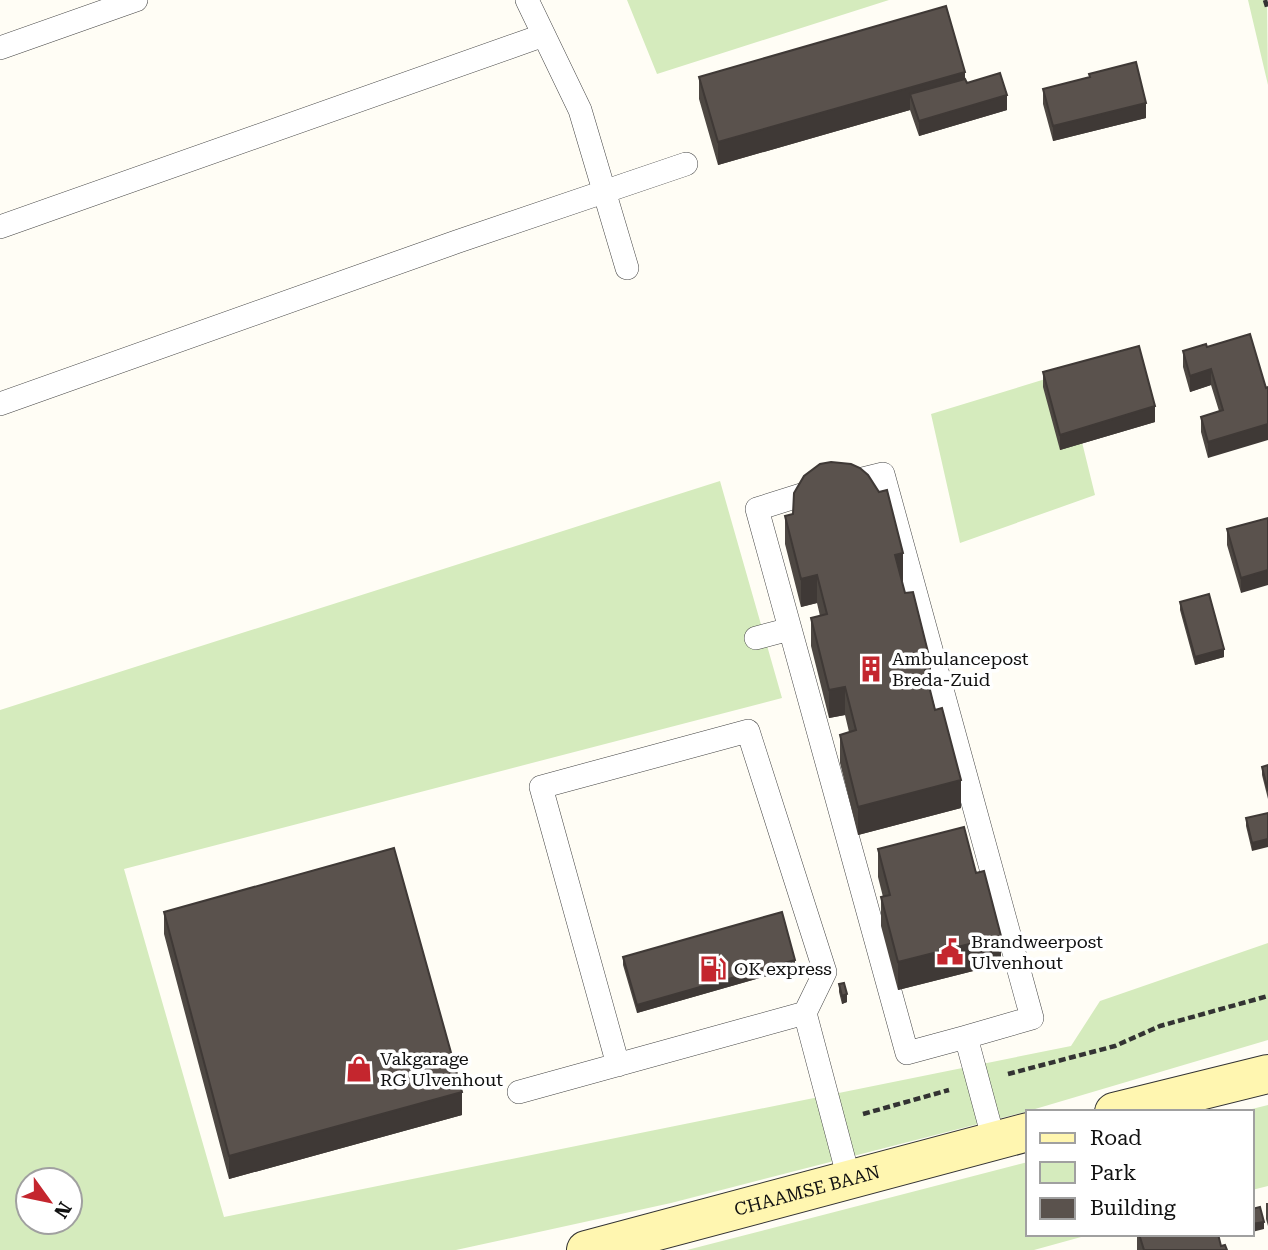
<svg xmlns="http://www.w3.org/2000/svg" width="1268" height="1250" viewBox="0 0 1268 1250" font-family="'Roboto Serif',serif">
<style>
.green{fill:#d5ebbd;fill-rule:evenodd}
.lines{fill:none;stroke-linecap:round;stroke-linejoin:round}
.lane-casing{stroke:#444;stroke-width:24}
.secondary-casing{stroke:#333;stroke-width:40}
.path{stroke:#333;stroke-width:4.5;stroke-dasharray:7 3.5;stroke-linecap:butt}
.lane{stroke:#fff;stroke-width:23}
.secondary{stroke:#fff6b0;stroke-width:38}
.wall{fill:#4d4742}
.shaded-wall{fill:#3f3936}
.building{fill:#5a524d;stroke:#3f3936;stroke-width:2}
.labels{text-anchor:middle;stroke-width:7;stroke-linejoin:round;paint-order:stroke}
.poi-label{font-size:18px;fill:#111;stroke:#fff;text-anchor:start}
.street-label{font-size:18px;fill:#111;stroke:#fff}
</style>
<rect width="100%" height="100%" fill="#fffdf5"/>
<path class="green" d="M627 0H889L657 74Z
M1248 0H1267L1268 85Z
M1065 373 1095 495 960 543 931 414Z
M720 481 782 698 124 869 224 1217 1071 1046 1100 1001 1268 943V1040L1025 1112 671 1203 456 1250H0V710ZM28 1180H70V1222H28Z
M1268 1105V1186L1252 1190V1112H1240Z
M1028 1162V1234H1092L1034 1250H687Z"/>
<g class="lines">
<g class="lane-casing">
<path id="lane" d="M527 0 580 110 627 268
M0 48 136 0
M0 227 544 35
M0 404 456 242 686 164
M756 638 790 629
M966 1037 907 1053 757 509 814 491 883 474 1032 1018 966 1037 994 1141
M618 1065 541 787 748 731 825 972 805 1013
M519 1092 805 1013 849 1179"/>
</g>
<g class="secondary-casing">
<g id="secondary">
<path d="M1114 1112 1268 1074"/>
<path id="s1" d="M586 1250 1028 1132"/>
</g>
</g>
<path class="path" d="M1265 0 1268 10
M1008 1074 1115 1046 1160 1026 1268 996
M863 1114 949 1090"/>
<use href="#lane" class="lane"/>
<use href="#secondary" class="secondary"/>
</g>
<path class="wall" d="M1089 74 1146 118 1053 141 1043 104V89L1089 77Z
M699 77 965 79 967 83 1007 110 919 136 910 110 718 165 699 99Z
M1250 334 1208 458 1201 432V417L1219 411 1211 385 1190 392 1183 367V351L1207 347Z
M1043 372 1155 422 1060 450 1043 387Z
M785 516 903 581 902 582 961 808 858 835 840 763V735L849 732 845 715 829 718 811 646V618L820 616 817 603 801 607 785 544Z
M1268 518 1241 593 1227 545V529Z
M1180 602 1224 657 1195 665 1180 610Z
M1268 765V799L1262 775V767Z
M1268 813 1252 851 1246 826V818Z
M878 849 976 873 1001 964 898 990 881 926V897H883L878 877Z
M164 912 462 1115 229 1179 164 934Z
M623 957 795 968 637 1013 623 965Z
M839 984 847 1002 842 1004 839 992Z
M1266 1203H1268V1226L1266 1219Z
M1137 1234H1218L1221 1246 1227 1250H1137Z"/>
<path class="shaded-wall" d="M965 72V94H910V110L718 165V142Z
M1007 95V110L919 136V121Z
M1146 103V118L1053 141V126Z
M1211 369V385L1190 392V376Z
M1155 406V422L1060 450V435Z
M1268 424V440L1208 458V442Z
M903 553V581L895 584V555Z
M1268 570V585L1241 593V578Z
M817 575V603L801 607V579Z
M1224 649V657L1195 665V657Z
M931 664V693L924 695V666Z
M845 687V715L829 718V690Z
M961 780V808L858 835V807Z
M1268 839V847L1252 851V843Z
M1001 936V964L898 990V962Z
M795 960V968L637 1013V1005Z
M847 994V1002L842 1004V996Z
M462 1092V1115L229 1179V1156Z
M1264 1222V1229L1252 1232V1224Z"/>
<path class="building" d="M946 6 965 72 718 142 699 77Z
M1136 62 1146 103 1053 126 1043 89 1090 77 1089 74Z
M1000 73 1007 95 919 121 910 94 965 79 967 83Z
M1250 334 1266 388 1268 387V424L1208 442 1201 417 1223 410 1211 369 1190 376 1183 351 1206 344 1207 347Z
M1139 346 1155 406 1060 435 1043 372Z
M831 462 851 464 860 468 868 475 879 492 887 490 903 553 895 555 905 593 913 592 931 664 924 666 935 710 942 708 961 780 858 807 840 735 856 730 845 687 829 690 811 618 827 614 817 575 801 579 785 516 793 514 794 493 804 476 820 464Z
M1268 518V570L1241 578 1227 529Z
M1209 594 1224 649 1195 657 1180 602Z
M1268 765V791L1262 767Z
M1268 813V839L1252 843 1246 818Z
M964 827 976 873 984 871 1001 936 898 962 881 897 890 895 878 849Z
M394 848 462 1092 229 1156 164 912Z
M782 912 795 960 637 1005 623 957Z
M844 983 847 994 842 996 839 984Z
M1260 1207 1264 1222 1252 1224V1209Z
M1139 1234H1218L1221 1246 1225 1245 1227 1250H1144Z"/>
<defs>
<g id="building-bare" transform="scale(2.1)"><path d="M-4-6H4V6H1V3H-1V6H-4ZM-2.5-4.3h1.7v1.8h-1.7ZM.8-4.3h1.7v1.8H.8ZM-2.5-1h1.7V.8h-1.7ZM.8-1h1.7V.8H.8Z" fill="#c4262e" stroke="#fff" stroke-width="2.5" paint-order="stroke"/></g>
<g id="civic-bare" transform="scale(2.1)"><path d="M-.6-6.5H3V-4.5H.6V-3L4-1V1h2V6H-6V1h2V-1L-.6-3ZM-1.2 2.5V6h2.4V2.5Z" fill="#c4262e" stroke="#fff" stroke-width="2.5" paint-order="stroke"/></g>
<g id="fuel-bare" transform="scale(2.1)"><path d="M-5.5-6h7V0h2V4h1.3V-2.5L3-4.5l.8-.8L6-3V5H2.5V1h-1V6h-7ZM-4.2-4.7v3.2H.2V-4.7Z" fill="#c4262e" stroke="#fff" stroke-width="2.5" paint-order="stroke"/></g>
<g id="shop-bare" transform="scale(2.1)"><path d="M-5-2.5h2.3a2.7 3.5 0 0 1 5.4 0H5L5.5 6h-11ZM-1.5-2.5h3a1.5 2.3 0 0 0-3 0Z" fill="#c4262e" stroke="#fff" stroke-width="2.5" paint-order="stroke"/></g>
</defs>
<g fill-rule="evenodd">
<use href="#building-bare" x="871" y="669"/>
<use href="#civic-bare" x="950" y="952"/>
<use href="#fuel-bare" x="713" y="969"/>
<use href="#shop-bare" x="359" y="1069"/>
</g>
<g class="labels">
<g class="poi-label">
<text x="892" y="665">Ambulancepost<tspan x="892" dy="21">Breda-Zuid</tspan></text>
<text x="971" y="948">Brandweerpost<tspan x="971" dy="21">Ulvenhout</tspan></text>
<text x="734" y="975">OK express</text>
<text x="380" y="1065">Vakgarage<tspan x="380" dy="21">RG Ulvenhout</tspan></text>
</g>
<g class="street-label">
<text dy="6" stroke="none"><textPath href="#s1" startOffset="229">CHAAMSE BAAN</textPath></text>
</g>
</g>
<rect x="1026" y="1110" width="228" height="126" fill="#ffffff" stroke="#a0a0a0" stroke-width="2"/>
<rect x="1040" y="1133" width="35" height="10" fill="#fff6b0" stroke="#a0a0a0" stroke-width="2"/>
<text x="1090" y="1145" font-size="21" fill="#111111">Road</text>
<rect x="1040" y="1162" width="35" height="21" fill="#d5ebbd" stroke="#a0a0a0" stroke-width="2"/>
<text x="1090" y="1180" font-size="21" fill="#111111">Park</text>
<rect x="1040" y="1198" width="35" height="21" fill="#5a524d" stroke="#a0a0a0" stroke-width="2"/>
<text x="1090" y="1215" font-size="21" fill="#111111">Building</text>
<g transform="translate(49 1201) rotate(123)"><circle r="33" fill="#ffffff" stroke="#a0a0a0" stroke-width="2"/>
<path d="M0-5L12 26L0 18L-12 26Z" fill="#c4262e"/>
<text y="-10" font-size="19" font-weight="bold" text-anchor="middle" fill="#111111">N</text>
</g>
</svg>
